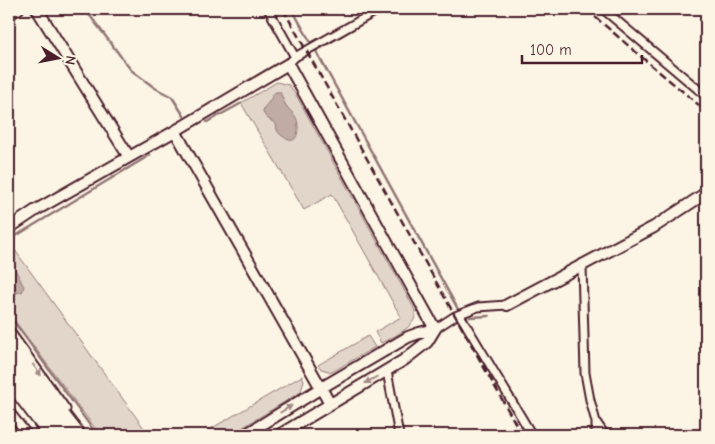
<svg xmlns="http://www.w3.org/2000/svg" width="715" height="444" viewBox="0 0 715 444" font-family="'Comic Neue',sans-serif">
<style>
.green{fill:#e2d5ca;stroke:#967a7a}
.water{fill:#c0aca5;stroke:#917474}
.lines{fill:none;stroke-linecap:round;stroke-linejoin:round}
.stream{stroke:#917474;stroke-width:2.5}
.street-casing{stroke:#4a1f2b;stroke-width:11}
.secondary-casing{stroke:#4a1f2b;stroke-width:14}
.highway-casing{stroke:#4a1f2b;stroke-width:16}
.street{stroke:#fcf5e5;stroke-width:7}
.secondary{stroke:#fcf5e5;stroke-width:10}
.highway{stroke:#fcf5e5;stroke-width:12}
.rail{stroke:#4a1f2b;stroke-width:2.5;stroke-dasharray:8 4;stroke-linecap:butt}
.oneway{fill:#a38a88}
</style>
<rect width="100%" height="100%" fill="#fcf5e5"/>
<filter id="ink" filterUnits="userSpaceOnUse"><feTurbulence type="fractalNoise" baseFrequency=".02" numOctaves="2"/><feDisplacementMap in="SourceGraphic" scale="10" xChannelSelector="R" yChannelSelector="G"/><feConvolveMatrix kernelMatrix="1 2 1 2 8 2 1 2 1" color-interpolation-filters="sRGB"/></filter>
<g filter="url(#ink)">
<path class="green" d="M277 82 289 85 296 95 414 308C415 312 416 316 414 320 409 330 391 338 381 343L375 332 401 317 332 194 304 210 241 103Z
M9 242 149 435 158 430 163 435H100L9 313Z
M368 336 375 347 332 372 321 369 318 365Z
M302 376 304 380 301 392 230 435H200Z"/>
<path class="water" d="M276 92H280C282 96 283 100 285 104 288 110 295 113 297 120 300 129 297 148 284 137 281 135 279 134 278 132 276 129 277 126 276 124L267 118 263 113C264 104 267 106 270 100 273 96 271 95 276 92Z
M9 263 14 267 24 287 22 292H19L13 295 9 288Z"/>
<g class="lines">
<path class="stream" d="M85 9 131 70 155 88 172 97 184 116
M292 9 311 43
M316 51 459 311
M316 51 375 16
M207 122 240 104
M9 240 150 155
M9 315 97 435
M470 317 489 316
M9 423 18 435"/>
<g class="street-casing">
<path id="street" d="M268 9 295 57
M603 9 706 96
M288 64 295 57 380 9
M582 265 585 373 590 400 596 422 605 435
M460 315 532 435
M435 329 455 316 478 307 507 305
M9 330 66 409
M387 371 399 435
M9 411 28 435
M596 422V435"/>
</g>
<g class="secondary-casing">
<path id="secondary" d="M37 9 129 157
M9 14 18 9
M175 131 330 404
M9 228 36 210 175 131 288 64 435 329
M507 305 654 227 706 193
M245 435 321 388 408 337 419 333 435 329
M279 435 404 360 427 342 435 329"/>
</g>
<g class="highway-casing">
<path id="highway" d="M9 345 78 434
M9 362 64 435
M9 381 50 435"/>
</g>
<use href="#street" class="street"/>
<use href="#secondary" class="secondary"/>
<use href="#highway" class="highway"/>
<path class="rail" d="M283 9 522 435
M586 9 645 60 706 111"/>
</g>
<defs><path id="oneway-solid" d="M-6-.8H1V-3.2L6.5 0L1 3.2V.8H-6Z" transform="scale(1.25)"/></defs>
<g class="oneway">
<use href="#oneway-solid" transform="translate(37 370) rotate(54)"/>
<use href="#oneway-solid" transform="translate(371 380) rotate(150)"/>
<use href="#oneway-solid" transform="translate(286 409) rotate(-31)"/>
</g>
</g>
<rect width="715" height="444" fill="none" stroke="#fcf5e5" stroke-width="30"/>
<rect x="15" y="15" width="685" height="414" fill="none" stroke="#4a1f2b" stroke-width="2" filter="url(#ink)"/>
<g transform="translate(58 58) rotate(100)" stroke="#fcf5e5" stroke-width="4" paint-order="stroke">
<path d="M0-4L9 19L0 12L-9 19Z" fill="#4a1f2b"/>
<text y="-8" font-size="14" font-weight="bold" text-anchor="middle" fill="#4a1f2b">N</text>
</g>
<path d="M522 55v8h120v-8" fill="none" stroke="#4a1f2b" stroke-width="2.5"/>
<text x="530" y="55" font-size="15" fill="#4a1f2b" stroke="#fcf5e5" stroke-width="4" paint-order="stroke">100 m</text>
</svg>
